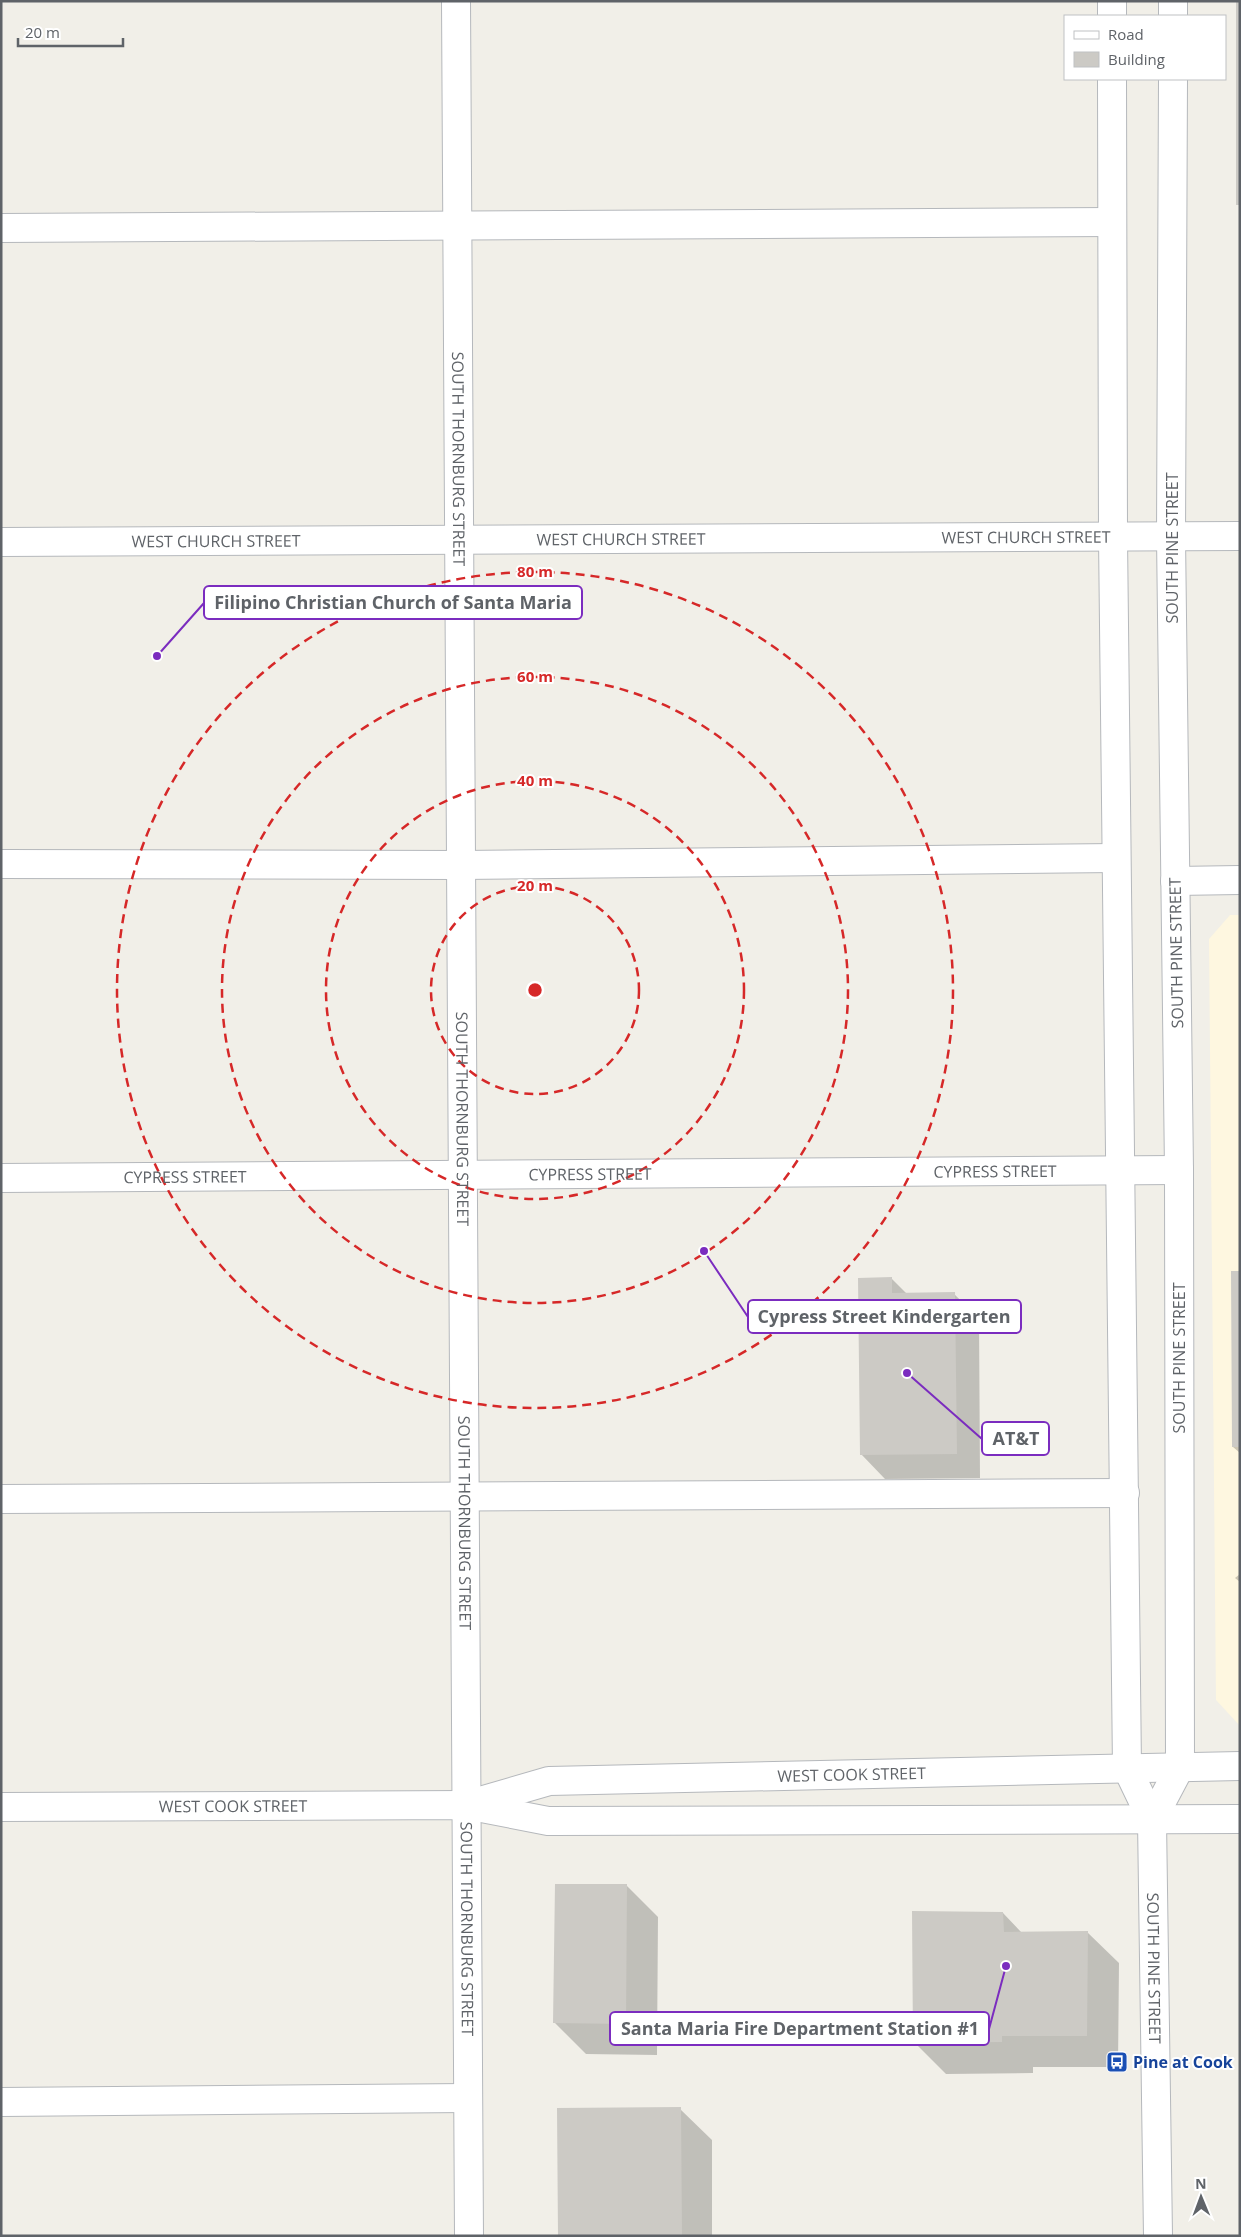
<svg xmlns="http://www.w3.org/2000/svg" width="1241" height="2237" viewBox="0 0 1241 2237" font-family="'Open Sans',sans-serif">
<style>
.commercial{fill:#fef7e0}
.shadow{fill:#0003}
.building{fill:#cccac5}
.lines{fill:none;stroke-linecap:round;stroke-linejoin:round}
.minor-casing{stroke:#b5b8bc;stroke-width:30}
.minor{stroke:#fff;stroke-width:28}
.ring{fill:none;stroke:#d62828;stroke-width:2.5;stroke-dasharray:9 6}
.labels{text-anchor:middle;stroke-width:4;stroke-linejoin:round;paint-order:stroke}
.street-label{font-size:16px;fill:#5f6368;stroke:#fff}
.transit-label{font-size:16px;font-weight:bold;fill:#164399;stroke:#fff;text-anchor:start}
.centre{fill:#d62828;stroke:#fff;stroke-width:2.5}
.ring-label{font-size:15px;text-anchor:middle;font-weight:bold;fill:#d62828;stroke:#fff;stroke-width:4;stroke-linejoin:round;paint-order:stroke}
.leader{fill:none;stroke:#7b2cbf;stroke-width:2}
.callout-dot{fill:#7b2cbf;stroke:#fff;stroke-width:2}
.callout{fill:#fff;stroke:#7b2cbf;stroke-width:2}
.callout-label{font-size:18px;text-anchor:middle;font-weight:bold;fill:#5f6368}
</style>
<rect width="100%" height="100%" fill="#f1efe8"/>
<path class="commercial" d="M1230 915H1240V1726L1216 1700 1209 939Z"/>
<path class="shadow" d="M1240 1272V1453L1233 1447Z
M891 1278 907 1294H954L979 1318 980 1478 885 1479 861 1454Z
M1240 1574V1582L1235 1578Z
M626 1885 658 1917 657 2055 586 2054 555 2023Z
M1003 1913 1022 1933 1087 1932 1119 1963 1118 2067H1033V2073L946 2074 914 2042Z
M680 2109 712 2140V2236H559Z"/>
<path class="building" d="M1236 1H1240V205H1236Z
M1231 1271H1240V1447H1232Z
M892 1277V1293L955 1292 957 1454 860 1455 858 1278Z
M555 1884H627L626 2024 553 2023Z
M912 1911 1003 1912 1004 1932 1088 1931 1087 2036H1002V2042L913 2043Z
M681 2107 682 2236H558L557 2108Z"/>
<g class="lines">
<g class="minor-casing">
<g id="minor">
<path id="s1" d="M456 1 469 2236"/>
<path d="M1112 16V1"/>
<path d="M1173 16V1"/>
<path id="s2" d="M1112 79 1113 537 1127 1768 1152 1820 1158 2236"/>
<path d="M1 228 1112 222"/>
<path id="s3" d="M1 542 1240 536"/>
<path d="M1 864 461 865 1116 858"/>
<path d="M1175 881 1240 880"/>
<path id="s4" d="M1 1178 1179 1170"/>
<path d="M1 1499 1125 1493"/>
<path id="s5" d="M470 1804 549 1781 1240 1766"/>
<path id="s6" d="M1 1807 466 1805 548 1821 1240 1819"/>
<path d="M1152 1820 1180 1767 1179 1170 1171 537 1173 79"/>
<path d="M1 2102 468 2098"/>
</g>
</g>
<use href="#minor" class="minor"/>
</g>
<g class="ring">
<circle cx="535" cy="990" r="104"/>
<circle cx="535" cy="990" r="209"/>
<circle cx="535" cy="990" r="313"/>
<circle cx="535" cy="990" r="418"/>
</g>
<defs>
<g id="bus-square" transform="scale(1.125)"><rect x="-9" y="-9" width="18" height="18" rx="4" fill="#1a4fb4" stroke="#fff"/><path d="M-5-6H5V4H4V6H2V4H-2V6H-4V4H-5ZM-3.5-4V0h7V-4ZM-3.5 1.2v1.5H-2V1.2ZM2 1.2v1.5H3.5V1.2Z" fill="#fff"/></g>
</defs>
<g fill-rule="evenodd">
<use href="#bus-square" x="1117" y="2062"/>
</g>
<g class="labels">
<g class="street-label">
<text dy="6" stroke="none"><textPath href="#s1" startOffset="458">SOUTH THORNBURG STREET</textPath></text>
<text dy="6" stroke="none"><textPath href="#s3" startOffset="1025">WEST CHURCH STREET</textPath></text>
<text dy="6" stroke="none"><textPath href="#s3" startOffset="620">WEST CHURCH STREET</textPath></text>
<text dy="6" stroke="none"><textPath href="#s3" startOffset="215">WEST CHURCH STREET</textPath></text>
<text transform="translate(1172 548) rotate(-90)" y="6">SOUTH PINE STREET</text>
<text transform="translate(1176 953) rotate(-91)" y="6">SOUTH PINE STREET</text>
<text dy="6" stroke="none"><textPath href="#s1" startOffset="1118">SOUTH THORNBURG STREET</textPath></text>
<text dy="6" stroke="none"><textPath href="#s4" startOffset="994">CYPRESS STREET</textPath></text>
<text dy="6" stroke="none"><textPath href="#s4" startOffset="589">CYPRESS STREET</textPath></text>
<text dy="6" stroke="none"><textPath href="#s4" startOffset="184">CYPRESS STREET</textPath></text>
<text transform="translate(1179 1358) rotate(-90)" y="6">SOUTH PINE STREET</text>
<text dy="6" stroke="none"><textPath href="#s1" startOffset="1522">SOUTH THORNBURG STREET</textPath></text>
<text dy="6" stroke="none"><textPath href="#s5" startOffset="385">WEST COOK STREET</textPath></text>
<text dy="6" stroke="none"><textPath href="#s6" startOffset="232">WEST COOK STREET</textPath></text>
<text dy="6" stroke="none"><textPath href="#s1" startOffset="1928">SOUTH THORNBURG STREET</textPath></text>
<text dy="6" stroke="none"><textPath href="#s2" startOffset="1895">SOUTH PINE STREET</textPath></text>
</g>
<g class="transit-label">
<text x="1133" y="2068">Pine at Cook</text>
</g>
</g>
<circle cx="535" cy="990" r="8" class="centre"/>
<g class="ring-label">
<text x="535" y="577">80 m</text>
<text x="535" y="682">60 m</text>
<text x="535" y="786">40 m</text>
<text x="535" y="891">20 m</text>
</g>
<path class="leader" d="M157 656L204 603M704 1251L748 1317M907 1373L982 1439M1006 1966L989 2029"/>
<g class="callout-dot">
<circle cx="157" cy="656" r="5"/>
<circle cx="704" cy="1251" r="5"/>
<circle cx="907" cy="1373" r="5"/>
<circle cx="1006" cy="1966" r="5"/>
</g>
<g class="callout">
<rect x="204" y="586" width="378" height="33" rx="5"/>
<rect x="748" y="1300" width="273" height="33" rx="5"/>
<rect x="982" y="1422" width="67" height="33" rx="5"/>
<rect x="610" y="2012" width="379" height="33" rx="5"/>
</g>
<g class="callout-label">
<text x="393" y="609">Filipino Christian Church of Santa Maria</text>
<text x="884" y="1323">Cypress Street Kindergarten</text>
<text x="1016" y="1445">AT&amp;T</text>
<text x="800" y="2035">Santa Maria Fire Department Station #1</text>
</g>
<rect width="1241" height="2237" fill="none" stroke="#5f6368" stroke-width="5"/>
<rect x="1064" y="15" width="162" height="65" fill="#ffffff" stroke="#bfc1c3"/>
<rect x="1074" y="31" width="25" height="8" fill="#ffffff" stroke="#bfc1c3"/>
<text x="1108" y="40" font-size="15" fill="#5f6368">Road</text>
<rect x="1074" y="52" width="25" height="15" fill="#cccac5" stroke="#bfc1c3"/>
<text x="1108" y="65" font-size="15" fill="#5f6368">Building</text>
<g transform="translate(1201 2197) rotate(359)" stroke="#ffffff" stroke-width="4" paint-order="stroke">
<path d="M0-4L9 19L0 12L-9 19Z" fill="#5f6368"/>
<text y="-8" font-size="14" font-weight="bold" text-anchor="middle" fill="#5f6368">N</text>
</g>
<path d="M18 38v8h105v-8" fill="none" stroke="#5f6368" stroke-width="2.5"/>
<text x="25" y="38" font-size="15" fill="#5f6368" stroke="#ffffff" stroke-width="4" paint-order="stroke">20 m</text>
</svg>
